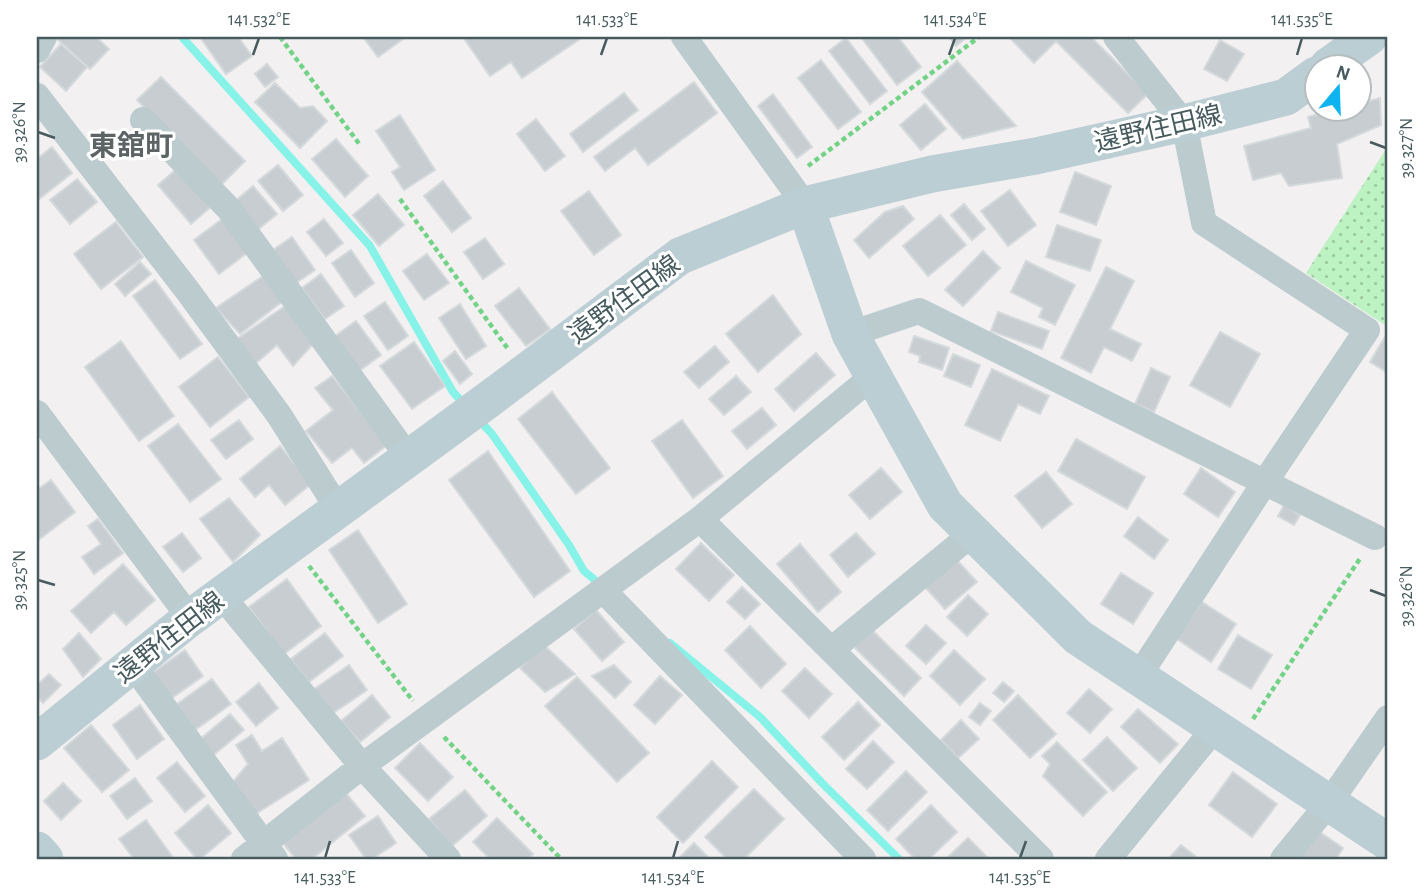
<svg xmlns="http://www.w3.org/2000/svg" width="1425" height="896" viewBox="0 0 1425 896" font-family="'Alegreya Sans','Noto Sans JP',sans-serif">
<style>
.park{fill:url(#park-dots)}
.lines{fill:none;stroke-linecap:round;stroke-linejoin:round}
.stream{stroke:#87f2e8;stroke-width:8}
.building{fill:#c7cdd0;stroke:#d4d9dc;stroke-width:2}
.path{stroke:#72d386;stroke-width:4.5;stroke-dasharray:5 3.5;stroke-linecap:butt}
.street{stroke:#bbcbce;stroke-width:26}
.secondary{stroke:#bbced3;stroke-width:37}
.ticks{fill:none;stroke:#475b5f;stroke-width:2.5}
.labels{text-anchor:middle;stroke-width:6;stroke-linejoin:round;paint-order:stroke}
.street-label{font-size:26px;fill:#475b5f;stroke:#fff}
.neighbourhood-label{font-size:28px;font-weight:bold;fill:#5c6466;stroke:#fff}
.neatline{fill:none;stroke:#475b5f;stroke-width:2.5}
.ticks-label{font-size:18px;text-anchor:middle;fill:#475b5f}
</style>
<defs>
<pattern id="park-dots" width="8" height="8" patternUnits="userSpaceOnUse" patternTransform="scale(1.75)"><rect width="8" height="8" fill="#bdf2c2"/><path d="M2 2h.1M6 6h.1" fill="none" stroke="#9bc7a1" stroke-width="1.8" stroke-linecap="round"/></pattern>
</defs>
<rect width="100%" height="100%" fill="#f3f0f1"/>
<path class="park" d="M1388 146V327L1306 273Z"/>
<g class="lines">
<path class="stream" d="M182 37 370 246 453 392 465 405
M478 419 492 434 569 545 584 571 601 585
M670 643 760 717 822 783 899 859"/>
</g>
<path class="building" d="M57 37H96L109 49 90 69 56 38Z
M200 37H238L252 56 226 74Z
M363 37H402L403 39 378 57Z
M463 37H583L522 78 511 62 490 76Z
M861 37H898L921 67 897 85Z
M949 37H967L956 46Z
M1011 37H1091L1148 94 1128 113 1056 41 1034 63 1010 38Z
M846 38 887 91 870 104 829 51Z
M1220 40 1244 54 1227 81 1204 69Z
M61 44 87 67 66 91 40 67Z
M821 60 861 112 838 129 798 78Z
M957 61 1016 126 963 139 922 92Z
M267 64 278 77 265 87 255 74Z
M161 77 245 161 221 185 137 100Z
M694 82 717 113 648 165 635 148 605 171 594 157Z
M275 83 300 108 313 106 327 121 300 148 255 102Z
M624 93 638 110 583 152 570 134Z
M773 94 812 147 797 158 758 106Z
M1380 98 1381 125 1337 144 1342 178 1289 186 1281 173 1253 180 1244 146 1311 128 1308 117 1341 108H1358V104Z
M925 104 946 129 921 150 900 125Z
M400 115 435 170 404 190 392 172 400 167 376 131Z
M536 119 565 156 545 171 517 134Z
M336 139 368 176 345 197 312 159Z
M52 147 72 173 38 200 37 159Z
M278 165 303 195 283 211 258 181Z
M180 166 213 205 191 224 158 185Z
M1075 172 1111 186 1096 225 1060 212Z
M77 179 97 202 70 224 50 200Z
M443 181 471 218 452 232 424 196Z
M253 186 277 214 256 231 233 203Z
M1010 190 1036 225 1008 246 981 211Z
M589 191 621 235 594 255 561 211Z
M378 194 404 225 379 246 353 215Z
M964 204 985 229 972 240 951 215Z
M903 206 914 219 869 258 854 240 885 212Z
M940 215 966 245 928 276 903 246Z
M222 219 251 250 219 274 194 240Z
M324 219 343 243 326 256 307 232Z
M116 222 143 257 101 289 74 254Z
M1057 225 1101 240 1090 271 1046 257Z
M292 237 315 270 296 283 273 250Z
M485 238 504 264 483 279 464 252Z
M351 250 374 283 355 297 332 263Z
M983 251 1000 268 963 306 945 290Z
M427 254 449 283 424 300 403 271Z
M1026 261 1075 285 1055 325 1039 317 1043 308 1011 292Z
M140 262 151 274 125 296 115 284Z
M1106 267 1134 281 1110 329 1141 344 1132 361 1104 347 1091 373 1061 358Z
M321 274 344 306 325 319 302 288Z
M263 276 283 301 240 334 216 308Z
M155 280 202 344 180 359 133 296Z
M519 288 550 329 526 346 495 306Z
M773 295 801 334 758 372 726 334Z
M385 302 408 336 388 350 364 316Z
M460 304 486 346 466 359 439 318Z
M285 306 313 344 293 366 277 345 254 365 234 341Z
M998 312 1049 331 1042 349 991 331Z
M356 321 381 355 359 371 334 337Z
M1220 332 1260 354 1230 407 1190 385Z
M1386 335 1388 336V373L1370 362Z
M914 336 949 348 942 370 919 362 920 356 909 352Z
M121 341 174 416 139 441 85 367Z
M414 342 445 386 412 409 380 366Z
M715 346 729 362 699 388 684 372Z
M455 351 472 374 460 384 443 361Z
M816 353 835 375 794 411 775 389Z
M953 354 980 365 971 387 944 376Z
M218 357 249 397 210 427 179 387Z
M1151 368 1170 377 1154 412 1135 404Z
M992 369 1049 396 1040 414 1018 404 1000 441 965 425Z
M332 376 387 445 364 463 352 448 332 463 306 431 333 410 315 388Z
M736 376 751 392 724 415 709 399Z
M552 392 610 468 576 494 518 419Z
M762 408 776 425 747 449 732 431Z
M239 420 253 439 226 459 211 440Z
M682 420 723 476 693 498 652 441Z
M178 424 221 479 190 502 148 446Z
M1076 439 1145 477 1127 509 1058 471Z
M280 446 311 484 285 505 269 485 255 497 240 479Z
M488 451 570 571 534 597 449 480Z
M881 468 902 492 870 519 849 495Z
M1201 468 1235 492 1218 517 1184 494Z
M1046 472 1072 504 1042 528 1015 496Z
M51 480 75 512 37 541V490Z
M229 498 260 535 233 562 200 519Z
M1284 505 1300 515 1294 525 1278 516Z
M1138 517 1168 540 1154 559 1124 536Z
M98 519 123 553 94 574 82 557 101 544 88 526Z
M358 530 407 604 378 623 329 550Z
M182 533 201 558 183 572 163 547Z
M856 533 875 554 848 577 830 555Z
M701 543 734 575 709 601 676 569Z
M800 544 841 592 818 612 777 564Z
M955 558 977 582 945 609 924 586Z
M123 564 155 600 126 625 114 612 91 633 71 611Z
M1121 573 1153 593 1133 624 1101 604Z
M287 579 321 626 284 654 249 607Z
M742 587 760 604 745 619 727 602Z
M968 595 988 614 967 636 947 617Z
M1202 602 1236 624 1211 662 1177 639Z
M596 610 624 642 602 661 574 629Z
M926 625 946 643 926 664 906 646Z
M750 626 786 664 761 688 725 650Z
M871 629 921 678 904 696 854 647Z
M79 633 101 659 83 677 63 649Z
M325 633 343 656 309 682 291 659Z
M1238 635 1272 655 1251 689 1218 669Z
M543 644 575 674 545 692 520 668Z
M185 650 203 676 169 700 151 674Z
M954 650 985 679 960 705 930 676Z
M349 665 367 690 330 715 313 690Z
M614 665 631 682 615 698 592 676Z
M805 668 832 694 809 718 782 691Z
M49 674 61 685 43 703 37 697V685Z
M660 676 682 695 655 724 634 705Z
M577 677 649 753 617 782 545 706Z
M212 679 231 704 195 730 177 704Z
M1003 682 1014 691 1004 702 993 693Z
M259 683 278 708 256 726 236 702Z
M1089 689 1112 709 1090 733 1067 713Z
M372 695 390 717 360 742 341 721Z
M1018 695 1056 734 1030 758 993 720Z
M858 702 880 725 844 760 822 737Z
M980 703 991 711 980 725 969 717Z
M140 705 164 739 137 759 113 725Z
M1138 709 1178 744 1160 763 1121 727Z
M230 714 244 730 211 757 198 741Z
M961 720 979 739 958 758 941 740Z
M91 725 129 770 102 792 64 748Z
M252 735 262 751 282 738 309 780 251 817 230 785 248 764 236 745Z
M1107 737 1137 768 1113 791 1083 760Z
M873 741 894 762 867 789 846 769Z
M1057 742 1107 792 1083 816 1043 776 1050 764 1042 756Z
M420 743 453 777 428 801 395 768Z
M712 761 738 787 683 843 657 817Z
M177 762 205 796 185 812 157 778Z
M906 771 927 792 888 831 867 810Z
M1233 772 1277 804 1252 837 1209 805Z
M135 778 152 801 127 819 110 796Z
M63 783 81 801 61 820 44 801Z
M754 789 784 819 744 859H727L705 837Z
M465 790 487 816 452 846 429 819Z
M345 792 365 816 312 859H296L282 842Z
M208 805 231 833 200 859H197L175 833Z
M931 805 957 832 929 859H915L896 839Z
M378 816 396 843 372 859H366L349 835Z
M497 818 533 854 528 859H490L473 842Z
M146 820 174 859H134L119 839Z
M1314 828 1343 848 1336 859H1296Z
M968 838 989 859H946Z
M694 843 708 857 706 859H678Z
M1181 845 1199 859H1168Z"/>
<g class="lines">
<path class="path" d="M280 37 360 145
M808 166 979 37
M400 199 508 349
M309 566 413 701
M1253 719 1361 557
M444 737 561 859"/>
<path class="street" d="M684 37 805 205
M1116 37 1184 123 1204 223 1367 330 1265 482 1138 677
M37 50 44 37
M37 96 187 290 279 415 338 509
M143 120 229 209 409 458
M850 334 919 311 1375 537
M37 413 190 618
M700 519 873 376
M603 590 863 859
M222 596 362 766 448 859
M831 650 973 533
M133 665 275 859
M244 859 362 766 700 519 1041 859
M1108 859 1215 728
M1283 859 1329 803 1388 718"/>
<path class="secondary" d="M1328 66 1369 37
M805 205 850 334 945 505 1078 637 1388 842
M37 742 190 618 488 400 680 256 805 205 932 174 1036 156 1184 123 1286 97 1316 75
M37 850 45 859"/>
</g>
<path class="ticks" d="M253 55 259 38M601 55 607 38M949 55 955 38M1297 55 1302 38M38 132 55 138M1370 142 1386 148M38 580 55 585M1370 590 1386 596M325 858 330 841M673 858 678 841M1020 858 1026 841"/>
<g class="labels">
<g class="street-label">
<text transform="translate(1158 128) rotate(-13)" y="9">遠野住田線</text>
<text transform="translate(624 299) rotate(-36)" y="9">遠野住田線</text>
<text transform="translate(169 637) rotate(-38)" y="9">遠野住田線</text>
</g>
<g class="neighbourhood-label">
<text x="131" y="155">東舘町</text>
</g>
</g>
<rect width="1425" height="896" fill="none" stroke="#ffffff" stroke-width="77"/>
<g transform="translate(1338 88) rotate(19)"><circle r="33" fill="#ffffff" stroke="#b5bdbf" stroke-width="2"/>
<path d="M0-5L12 26L0 18L-12 26Z" fill="#0db4f0"/>
<text y="-10" font-size="19" font-weight="bold" text-anchor="middle" fill="#475b5f">N</text>
</g>
<rect x="38" y="38" width="1348" height="820" class="neatline"/>
<g class="ticks-label">
<text x="259" y="25">141.532°E</text>
<text x="607" y="25">141.533°E</text>
<text x="955" y="25">141.534°E</text>
<text x="1302" y="25">141.535°E</text>
<text transform="translate(19 132) rotate(-90)" y="6">39.326°N</text>
<text transform="translate(1406 148) rotate(-90)" y="6">39.327°N</text>
<text transform="translate(19 580) rotate(-90)" y="6">39.325°N</text>
<text transform="translate(1406 596) rotate(-90)" y="6">39.326°N</text>
<text x="325" y="883">141.533°E</text>
<text x="673" y="883">141.534°E</text>
<text x="1020" y="883">141.535°E</text>
</g>
</svg>
